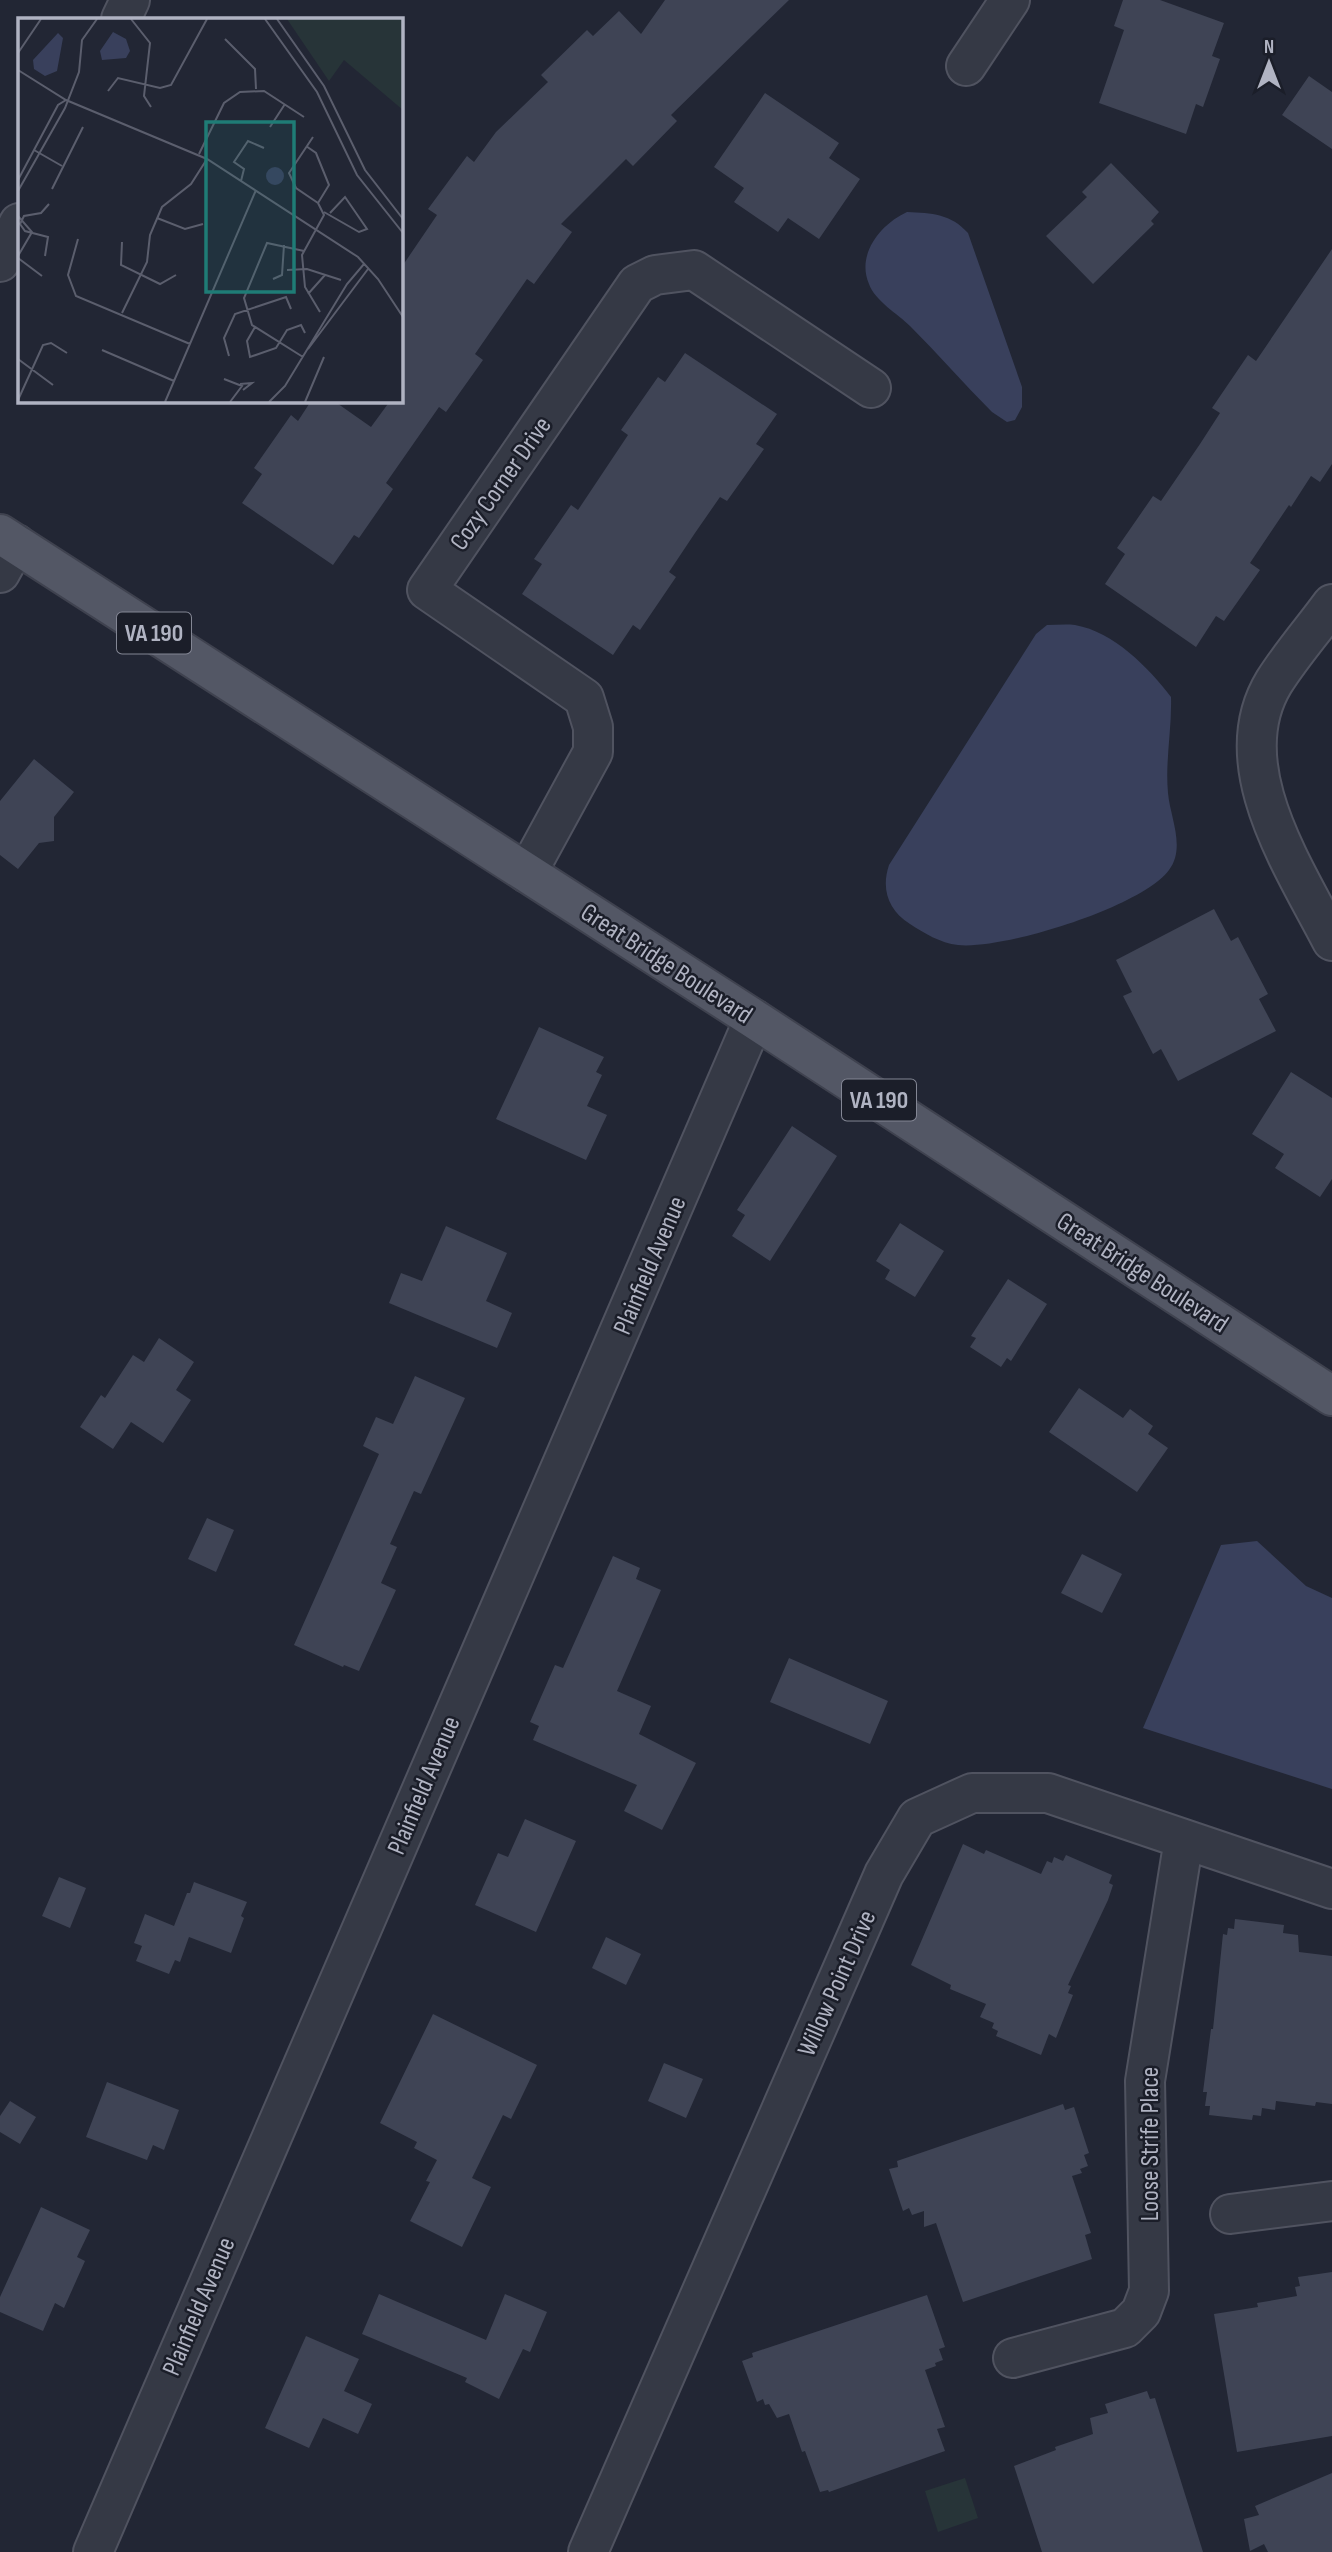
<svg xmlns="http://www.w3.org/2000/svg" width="1332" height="2552" viewBox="0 0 1332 2552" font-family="'Sofia Sans Condensed',sans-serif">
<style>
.green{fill:#273438}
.water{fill:#39405c}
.building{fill:#3f4455}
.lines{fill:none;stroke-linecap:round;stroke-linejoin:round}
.minor-casing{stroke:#505360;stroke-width:42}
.major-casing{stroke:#3f424f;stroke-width:42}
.minor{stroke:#353945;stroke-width:38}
.major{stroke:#535765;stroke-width:38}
.labels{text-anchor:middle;stroke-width:5;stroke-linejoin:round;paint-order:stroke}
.shield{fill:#1b1e29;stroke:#838694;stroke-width:2}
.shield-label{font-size:24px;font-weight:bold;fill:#b0b3c2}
.street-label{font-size:26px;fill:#b0b3c2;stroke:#1b1e29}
.inset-road{fill:none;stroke:#5b5e6d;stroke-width:2}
.view{fill:#1f7c76;fill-opacity:0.15;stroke:#1f7c76;stroke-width:3.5}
.inset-edge{fill:none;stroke:#b0b3c2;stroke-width:3.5}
</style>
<rect width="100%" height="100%" fill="#222634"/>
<path class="green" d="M965 2478 978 2518 938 2532 925 2491Z"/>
<path class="water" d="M907 212C932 213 951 214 968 233L1022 387V407L1015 420 1007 422 992 412C964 384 938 354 910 326 898 314 875 301 869 284 856 254 881 224 907 212Z
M1047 625C1056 625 1066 624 1075 625 1114 632 1148 667 1171 697 1172 729 1165 761 1168 793 1170 817 1186 848 1169 870 1142 907 1003 950 958 945 940 943 924 933 910 924 888 910 881 889 889 865L1036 634Z
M1257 1541 1306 1586 1332 1598V1789L1143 1728 1221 1545Z"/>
<path class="building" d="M665 0H789L671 115 677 121 633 166 626 159 561 224 572 232 534 284 527 279 475 354 483 360 446 412 439 407 386 483 393 489 359 538 354 535 333 565 242 503 262 474 254 468 291 415 298 421 311 401H334L371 427 390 401H401V268L437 215 428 209 467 156 474 162 496 132 548 82 541 75 587 30 593 36 619 11 641 34Z
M1123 0H1160L1224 23 1212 56 1220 59 1203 107 1196 104 1186 134 1099 103 1124 30 1114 26Z
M1309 76 1332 92V149L1282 115Z
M765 93 839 143 829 158 860 179 819 239 788 218 778 232 734 202 744 188 714 167Z
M1111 163 1159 212 1151 221 1154 224 1093 284 1046 236 1087 197 1082 192Z
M1332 249V464L1320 482 1311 476 1291 507 1289 505 1250 563 1260 570 1224 621 1216 616 1196 647 1105 584 1125 554 1117 548 1153 496 1161 501 1200 444 1220 413 1212 408 1248 355 1256 361Z
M685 353 777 414 756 444 764 449 727 501 720 497 695 533 669 572 676 577 640 630 633 625 613 655 522 594 542 564 534 559 571 505 578 510 628 435 621 430 658 377 665 382Z
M34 759 74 792 54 817V841L39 843 18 869 0 855V801Z
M1214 909 1231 941 1238 937 1268 994 1259 999 1276 1031 1178 1081 1161 1049 1153 1054 1123 996 1132 992 1116 960Z
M539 1027 604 1057 596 1072 602 1075 587 1106 607 1115 586 1160 496 1119Z
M1291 1072 1332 1098V1179L1320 1197 1275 1168 1284 1154 1252 1134Z
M792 1126 837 1156 770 1261 732 1236 745 1215 737 1210Z
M900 1223 944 1251 915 1297 885 1279 890 1270 876 1261Z
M446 1226 507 1253 486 1301 512 1313 497 1348 389 1303 401 1273 422 1281Z
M1008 1279 1047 1304 1011 1361 1007 1358 1001 1367 970 1347 976 1338 971 1336Z
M159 1338 194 1362 176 1390 191 1400 163 1443 131 1422 113 1449 80 1427 101 1395 105 1398 133 1355 144 1362Z
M415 1376 465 1398 421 1494 414 1491 390 1544 397 1547 381 1583 396 1590 359 1671 344 1665 343 1667 294 1645 379 1454 363 1446 376 1417 393 1424Z
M1079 1388 1123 1418 1130 1409 1153 1426 1148 1434 1168 1448 1137 1492 1049 1432Z
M207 1518 234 1530 216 1572 188 1559Z
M1082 1554 1122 1574 1102 1613 1061 1593Z
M613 1556 640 1568 636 1579 661 1590 617 1691 651 1706 639 1734 696 1763 662 1830 624 1811 637 1785 533 1740 539 1726 530 1722 555 1665 563 1668Z
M789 1658 888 1701 870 1744 770 1702Z
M525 1819 576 1841 536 1932 475 1905 498 1853 508 1857Z
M963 1844 984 1854 986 1850 1041 1874 1047 1861 1052 1863 1054 1857 1063 1861 1066 1855 1112 1875 1109 1883 1113 1885 1108 1900 1068 1985 1071 1986 1068 1993 1073 1995 1056 2038 1049 2034 1041 2055 996 2036 998 2031 992 2028 994 2023 980 2017 986 2004 950 1989 951 1985 911 1965Z
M59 1877 86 1888 70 1928 42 1916Z
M194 1882 247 1902 241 1916 244 1918 231 1953 189 1937 180 1962 175 1960 169 1974 136 1961 142 1946 134 1943 145 1914 174 1926 187 1893H190Z
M1235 1919 1284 1925 1283 1933 1298 1935 1299 1952 1332 1956V2104L1316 2102 1315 2106 1276 2101 1275 2110 1262 2108 1261 2116 1253 2115 1252 2120 1209 2115 1210 2106H1205L1207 2092H1203L1211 2029H1213L1223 1934 1227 1935 1228 1928 1234 1929Z
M606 1937 641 1954 626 1985 592 1968Z
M433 2014 537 2065 511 2119 503 2115 472 2178 491 2187 462 2247 410 2221 430 2182 426 2181 437 2160 414 2148 417 2142 380 2123Z
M664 2063 703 2079 686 2118 648 2101Z
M107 2082 179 2110 164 2150 153 2145 147 2160 86 2137Z
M10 2101 36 2117 20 2144 0 2132V2116Z
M1063 2104 1065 2110 1074 2107 1089 2153 1084 2155 1088 2166 1080 2169 1082 2173 1072 2176 1091 2233 1085 2235 1092 2259 963 2302 936 2223 924 2227V2211L912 2215 909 2208 903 2211 889 2169 898 2167 897 2161Z
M41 2207 90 2230 77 2257 85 2261 64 2308 55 2303 43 2331 0 2312V2297Z
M1332 2272V2436L1237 2452 1214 2314 1258 2307 1257 2303 1297 2296 1295 2287 1300 2286 1298 2277Z
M379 2294 486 2340 505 2294 547 2312 530 2352 523 2349 499 2399 465 2382 467 2378 362 2334Z
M927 2295 945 2347 939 2349 943 2360 935 2363 936 2366 925 2370 945 2427 937 2429 945 2451 829 2492 828 2490 820 2492 805 2451 802 2452 789 2414 777 2418 769 2404 765 2405 763 2399 757 2402 742 2361 753 2357 752 2353Z
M306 2336 359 2359 344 2391 372 2404 358 2434 323 2418 309 2448 265 2428Z
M1147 2391 1150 2399 1155 2398 1203 2552H1042L1014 2466 1056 2450 1055 2447 1093 2434 1090 2418 1108 2413 1105 2404Z
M1332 2473V2552H1268L1264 2544 1250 2551 1244 2519 1259 2515 1255 2506Z"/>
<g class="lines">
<g class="minor-casing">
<path id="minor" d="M121 19 130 0
M966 66 1010 0
M0 262 19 223
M0 573 16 544
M1332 604C1313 630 1291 655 1274 682 1224 764 1294 867 1332 941
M527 873 593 752V727L584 698 427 590 637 284 655 275 694 270 871 388
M1230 2214 1332 2201
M1013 2358 1125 2328 1141 2312 1149 2291 1145 2081 1184 1839
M93 2552C312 2040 537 1531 754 1019
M588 2552 884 1874 917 1818 972 1793H1048L1332 1889"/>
</g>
<g class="major-casing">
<path id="major" d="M0 534 754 1019 1332 1396"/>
</g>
<use href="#minor" class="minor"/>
<use href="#major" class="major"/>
</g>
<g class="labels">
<g class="shield">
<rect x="117" y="612.5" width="74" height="41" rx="5"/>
<rect x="842" y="1079.5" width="74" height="41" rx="5"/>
</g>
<g class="shield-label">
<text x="154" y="641">VA 190</text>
<text x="879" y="1108">VA 190</text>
</g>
<g class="street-label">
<text transform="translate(500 483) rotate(-55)" y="9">Cozy Corner Drive</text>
<text transform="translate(667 963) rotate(33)" y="9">Great Bridge Boulevard</text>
<text transform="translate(649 1265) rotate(-67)" y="9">Plainfield Avenue</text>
<text transform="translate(1143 1272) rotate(33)" y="9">Great Bridge Boulevard</text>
<text transform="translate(423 1785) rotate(-67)" y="9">Plainfield Avenue</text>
<text transform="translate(836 1983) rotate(-66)" y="9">Willow Point Drive</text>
<text transform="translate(1149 2144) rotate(-90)" y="9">Loose Strife Place</text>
<text transform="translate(198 2306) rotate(-67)" y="9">Plainfield Avenue</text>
</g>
</g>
<g transform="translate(18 18)">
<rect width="385" height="385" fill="#222634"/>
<path d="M269 1H385V92L326 42 311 63Z" fill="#273438"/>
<path d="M95 14 108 21 112 33 108 40 84 42 82 33ZM40 15 45 20 39 53 27 58 16 51 15 42ZM248 158a9 9 0 1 1 18 0a9 9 0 1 1-18 0Z" fill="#39405c"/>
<path class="inset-road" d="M113 1 132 25 126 78 133 89M247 1 299 74 339 157 385 215M259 1 306 68 347 152 385 201M207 21 237 51 238 71M0 35 23 1M0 52 48 82 189 141 340 239 360 261 385 299M90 73 100 60 142 70 153 67 189 1M252 109 267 86M295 119 271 155 278 170 300 185M288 128 298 135 311 167 300 185 306 197 284 237 287 269 302 294M16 132 44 148M181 136 206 85 222 74 246 73 286 99M0 162 40 87 48 82M223 163 226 151 216 144 230 123 246 130M34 171 65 109M0 173 47 90 61 54 64 22 79 1M306 194 341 214 349 211 327 179 312 195M0 198 14 214 0 238M139 200 167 211 185 206M60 221 50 257 58 278 172 326M104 224 103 247 142 266 158 257M27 238 30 219 7 213 2 206 6 198 23 195 31 186M0 240 24 258M269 252 289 251 323 262M255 261 264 257 266 227M290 276 307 257M104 295 129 244 132 217 144 189 173 166 189 141M237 309 229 323 232 339 258 330 269 312 283 307 287 315M290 331 350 251M84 332 156 363M211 338 206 320 217 296 268 279 273 291M285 339 234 307 226 280 249 225 286 233M0 341 35 367M206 361 224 368 212 384M222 366 234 365 225 372M0 382 25 327 33 325 49 335M147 384 238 172M251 384 267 368 329 266 346 246M287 384 306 339"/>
<path class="view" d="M188 104H276V274H188Z"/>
<rect width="385" height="385" class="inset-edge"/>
</g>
<g transform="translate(1269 63)" stroke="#1b1e29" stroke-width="5" paint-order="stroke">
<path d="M0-5L12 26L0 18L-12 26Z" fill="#b0b3c2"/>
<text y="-10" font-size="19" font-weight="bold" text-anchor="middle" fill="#b0b3c2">N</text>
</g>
</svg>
